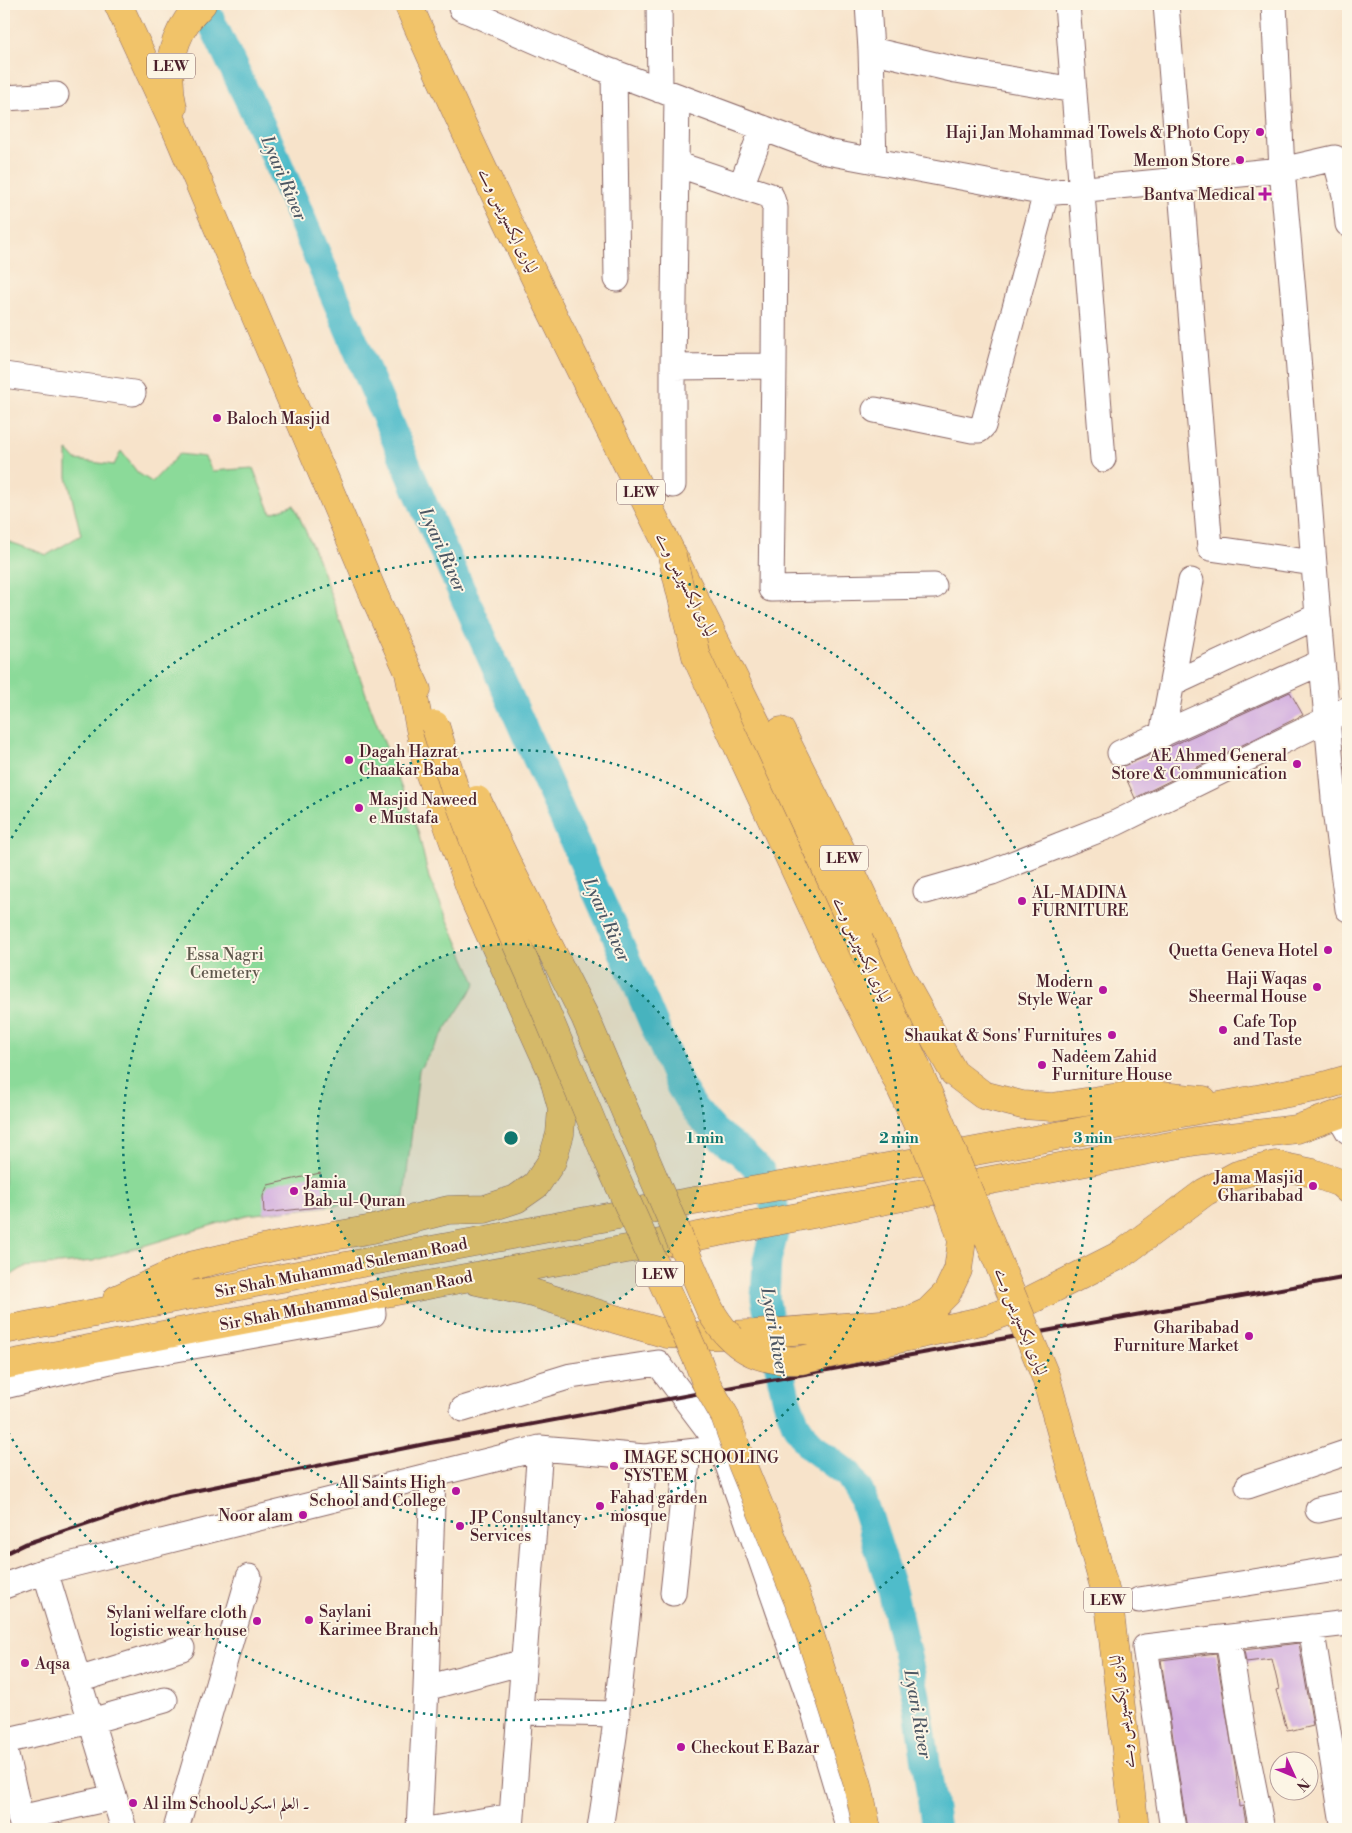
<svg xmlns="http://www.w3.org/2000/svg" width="1352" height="1833" viewBox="0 0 1352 1833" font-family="'Libre Bodoni',Amiri,serif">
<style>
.green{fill:#8bda99;stroke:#6a7c62}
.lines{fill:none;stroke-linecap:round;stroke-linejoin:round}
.river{stroke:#4fbcca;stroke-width:29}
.building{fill:#d2ade0}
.minor-casing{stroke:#876463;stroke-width:27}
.highway-casing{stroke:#876463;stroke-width:29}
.minor{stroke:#fff;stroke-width:25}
.highway{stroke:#f1c369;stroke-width:28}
.rail{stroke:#4a1f2b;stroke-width:4}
.highway-bridge-casing{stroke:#876463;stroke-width:29;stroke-linecap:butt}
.highway-bridge{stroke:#f1c369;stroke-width:28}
.ring{fill:none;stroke:#0f766e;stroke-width:2.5;stroke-dasharray:2.5 5}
.poi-dot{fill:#b5179e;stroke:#fcf5e5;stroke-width:2}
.labels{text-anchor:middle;stroke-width:4;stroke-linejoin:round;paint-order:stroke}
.shield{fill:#fcf5e5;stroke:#7f5f63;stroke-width:1}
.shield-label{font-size:15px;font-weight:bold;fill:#4a1f2b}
.poi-label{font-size:16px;fill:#4a1f2b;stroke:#fcf5e5;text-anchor:start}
.street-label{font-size:16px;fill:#4a1f2b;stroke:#fcf5e5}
.park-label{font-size:16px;fill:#5e574c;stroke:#fcf5e5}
.water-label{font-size:18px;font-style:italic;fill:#4c5663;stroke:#fcf5e5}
.centre{fill:#0f766e;stroke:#fcf5e5;stroke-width:2.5}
.ring-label{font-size:15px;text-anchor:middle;font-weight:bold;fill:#0f766e;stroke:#fcf5e5;stroke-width:4;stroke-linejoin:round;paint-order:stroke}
</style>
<rect width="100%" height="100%" fill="#fcf5e5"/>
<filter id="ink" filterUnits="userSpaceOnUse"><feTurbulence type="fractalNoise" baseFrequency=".02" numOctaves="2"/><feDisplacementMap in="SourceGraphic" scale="10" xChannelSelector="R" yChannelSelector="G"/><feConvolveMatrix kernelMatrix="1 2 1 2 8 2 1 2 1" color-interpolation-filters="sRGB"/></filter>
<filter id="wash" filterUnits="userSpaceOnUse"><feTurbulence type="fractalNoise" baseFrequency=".0096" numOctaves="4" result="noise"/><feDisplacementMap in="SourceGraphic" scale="20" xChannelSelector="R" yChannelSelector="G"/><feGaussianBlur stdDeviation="1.12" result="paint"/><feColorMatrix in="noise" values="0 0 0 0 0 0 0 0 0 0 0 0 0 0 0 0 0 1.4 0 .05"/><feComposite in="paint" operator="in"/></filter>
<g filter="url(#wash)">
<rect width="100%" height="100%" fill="#f7e3ca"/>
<path class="green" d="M67 450 76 460 114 465 121 451 138 473 152 482 179 454 205 457 212 471 253 468 271 513 294 505 318 559 371 708 418 831 429 878 476 983 419 1070 404 1198 246 1215 93 1261 24 1267 4 1280V540L47 555 81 535 67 477Z"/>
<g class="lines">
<path class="river" d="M203 4 268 140 436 534 615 933 680 1086 694 1109 715 1132 742 1153 761 1172 773 1196 776 1226 767 1260 765 1298 773 1341 787 1401 796 1425 810 1446 849 1475 862 1496 892 1590 916 1696 936 1829"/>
</g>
<g id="blocks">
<path class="building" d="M1290 692 1303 715 1135 798 1121 767 1167 748Z
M320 1173 327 1206 264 1213 263 1196 268 1185Z
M1299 1643 1313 1726 1293 1731V1729L1287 1730 1276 1690 1279 1689 1272 1659 1246 1662 1244 1650Z
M1216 1653 1236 1771 1239 1807 1243 1806 1246 1823 1243 1824 1244 1829H1187L1161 1660Z"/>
</g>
</g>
<g filter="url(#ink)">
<use href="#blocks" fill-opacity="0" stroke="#876463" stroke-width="1"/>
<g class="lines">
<g class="minor-casing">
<path id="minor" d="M462 4 461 8 575 58 827 152 1046 193 1282 170 1335 158 1345 195 1348 224
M659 4 660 90
M868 4 871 50 874 161
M1067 4 1103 459
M1166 4 1210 548 1314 563
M1274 4 1282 170 1293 292 1318 616 1335 810 1348 909
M871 50 956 70 1074 90
M614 72 617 279
M4 98 56 95
M676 164 771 196 775 208 774 366 673 367 677 96
M741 186 763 128
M774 366 771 589 934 586
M673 367V485
M4 375 133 393
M875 410 972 430H979L983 426 1046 193
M1172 684 1318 616
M1162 735 1191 581
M1120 753 1322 662
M926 891 992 872 1116 823 1348 709
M1338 1114 1348 1131
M4 1386 114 1360 373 1314 371 1295
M463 1409 571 1376 658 1363 722 1448 815 1715 849 1829
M1248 1486 1348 1452
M1318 1510 1348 1503
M45 1571 124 1829
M4 1586 45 1571 540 1448 645 1457 722 1448
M673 1593 688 1452
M1139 1600 1348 1567
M1311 1627 1344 1829
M1228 1638 1244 1739 1262 1829
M78 1680 182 1648
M426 1688 524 1662
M520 1712 617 1714
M4 1741 91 1721 165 1700
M4 1747 23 1829
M20 1818 114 1797
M176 1829 249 1577
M419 1829 426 1688 433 1474
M432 1829 512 1816
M511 1829 540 1448
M600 1829 614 1736 645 1457
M1173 1829 1145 1647 1348 1623"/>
</g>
<g class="highway-casing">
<path id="highway" d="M118 4 179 136 378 604 417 690
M408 4C518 256 647 500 768 747 800 811 829 876 859 940
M173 108C166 79 169 47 187 21 191 15 197 10 202 4
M781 731 843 854 900 976 954 1073 983 1095 1022 1105 1052 1107 1139 1094 1203 1100
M477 1281 533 1293 615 1319 667 1334 699 1336 749 1334
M117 1299 190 1266 277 1246 373 1229 448 1210 485 1209 516 1199 536 1185 552 1161 560 1134 562 1108 552 1072 474 899 428 769 409 673
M1009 1311 1122 1254 1205 1192 1237 1175 1275 1165 1313 1173 1340 1183 1348 1190
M4 1330 677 1204 910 1163 1198 1110 1320 1087 1348 1079
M4 1365 465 1278 688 1238 1196 1141 1297 1129 1348 1111
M1046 1378 1109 1604 1135 1829"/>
</g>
<use href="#minor" class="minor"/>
<use href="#highway" class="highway"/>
<path class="rail" d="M4 1554 25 1544 169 1496 430 1443 749 1384 1348 1277"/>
<g class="highway-bridge-casing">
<path id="highway-bridge" d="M672 556 696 656 841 969 887 1058 919 1128 952 1208 962 1240 958 1270 947 1293 928 1312 906 1322 755 1334
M435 725 455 790 490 884 534 983 604 1151 698 1361 706 1383 725 1416 742 1464 802 1610 858 1785 867 1829
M477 800 510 869 585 1017 710 1310C731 1347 758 1363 801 1360L981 1321 1009 1311
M859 940 929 1095 1046 1378"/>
</g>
<use href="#highway-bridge" class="highway-bridge"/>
</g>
</g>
<circle cx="511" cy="1138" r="194" fill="#0f766e" fill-opacity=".12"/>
<g class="ring">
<circle cx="511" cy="1138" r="194"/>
<circle cx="511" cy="1138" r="388"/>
<path d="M4 851A582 582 0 1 1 4 1425"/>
</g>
<g class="poi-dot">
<circle cx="1260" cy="132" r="5"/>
<circle cx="1240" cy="160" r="5"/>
<path d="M1262.5 186.5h5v5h5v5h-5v5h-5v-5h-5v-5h5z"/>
<circle cx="217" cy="418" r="5"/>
<circle cx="349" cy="760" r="5"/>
<circle cx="1297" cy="764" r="5"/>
<circle cx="359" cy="808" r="5"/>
<circle cx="1022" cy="901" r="5"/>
<circle cx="1328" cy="950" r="5"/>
<circle cx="1317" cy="987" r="5"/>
<circle cx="1103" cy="990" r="5"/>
<circle cx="1223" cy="1030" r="5"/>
<circle cx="1112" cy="1035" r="5"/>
<circle cx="1042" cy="1065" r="5"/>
<circle cx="1313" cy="1186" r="5"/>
<circle cx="294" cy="1191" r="5"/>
<circle cx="1249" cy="1336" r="5"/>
<circle cx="614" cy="1466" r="5"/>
<circle cx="456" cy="1491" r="5"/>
<circle cx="600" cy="1506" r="5"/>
<circle cx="303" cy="1515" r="5"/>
<circle cx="460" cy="1526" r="5"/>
<circle cx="309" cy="1620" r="5"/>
<circle cx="257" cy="1621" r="5"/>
<circle cx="25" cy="1663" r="5"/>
<circle cx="681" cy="1747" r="5"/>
<circle cx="133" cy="1803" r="5"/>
</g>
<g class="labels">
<g class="shield">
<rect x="147" y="53.5" width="48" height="25" rx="4"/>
<rect x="617" y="479.5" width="48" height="25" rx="4"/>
<rect x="820" y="845.5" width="48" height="25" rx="4"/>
<rect x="636" y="1261.5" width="48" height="25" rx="4"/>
<rect x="1084" y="1587.5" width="48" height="25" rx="4"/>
</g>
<g class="shield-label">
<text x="171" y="71">LEW</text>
<text x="641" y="497">LEW</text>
<text x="844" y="863">LEW</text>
<text x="660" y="1279">LEW</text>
<text x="1108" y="1605">LEW</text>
</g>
<g class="poi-label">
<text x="1250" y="138" text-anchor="end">Haji Jan Mohammad Towels &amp; Photo Copy</text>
<text x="1230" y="166" text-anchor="end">Memon Store</text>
<text x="1255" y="200" text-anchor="end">Bantva Medical</text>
<text x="227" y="424">Baloch Masjid</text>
<text x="359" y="757">Dagah Hazrat<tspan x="359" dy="18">Chaakar Baba</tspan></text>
<text x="1287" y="761" text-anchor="end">AE Ahmed General<tspan x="1287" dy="18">Store &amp; Communication</tspan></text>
<text x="369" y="805">Masjid Naweed<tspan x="369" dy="18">e Mustafa</tspan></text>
<text x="1032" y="898">AL-MADINA<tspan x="1032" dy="18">FURNITURE</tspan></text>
<text x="1318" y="956" text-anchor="end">Quetta Geneva Hotel</text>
<text x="1307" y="984" text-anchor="end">Haji Waqas<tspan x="1307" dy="18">Sheermal House</tspan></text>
<text x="1093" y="987" text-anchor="end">Modern<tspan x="1093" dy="18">Style Wear</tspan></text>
<text x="1233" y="1027">Cafe Top<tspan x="1233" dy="18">and Taste</tspan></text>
<text x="1102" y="1041" text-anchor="end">Shaukat &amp; Sons' Furnitures</text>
<text x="1052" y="1062">Nadeem Zahid<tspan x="1052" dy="18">Furniture House</tspan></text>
<text x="1303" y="1183" text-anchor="end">Jama Masjid<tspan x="1303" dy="18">Gharibabad</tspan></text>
<text x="304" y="1188">Jamia<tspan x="304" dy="18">Bab-ul-Quran</tspan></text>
<text x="1239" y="1333" text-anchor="end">Gharibabad<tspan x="1239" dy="18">Furniture Market</tspan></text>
<text x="624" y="1463">IMAGE SCHOOLING<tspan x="624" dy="18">SYSTEM</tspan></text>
<text x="446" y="1488" text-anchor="end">All Saints High<tspan x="446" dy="18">School and College</tspan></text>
<text x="610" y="1503">Fahad garden<tspan x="610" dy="18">mosque</tspan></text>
<text x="293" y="1521" text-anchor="end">Noor alam</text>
<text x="470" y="1523">JP Consultancy<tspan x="470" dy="18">Services</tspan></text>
<text x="319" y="1617">Saylani<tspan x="319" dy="18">Karimee Branch</tspan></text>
<text x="247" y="1618" text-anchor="end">Sylani welfare cloth<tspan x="247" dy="18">logistic wear house</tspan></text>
<text x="35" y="1669">Aqsa</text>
<text x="691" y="1753">Checkout E Bazar</text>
<text x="143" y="1809">Al ilm School۔ العلم اسکول</text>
</g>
<g class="street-label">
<text transform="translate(509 220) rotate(64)" y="6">لیاری ایکسپریس وے</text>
<text transform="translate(687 584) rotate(63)" y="6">لیاری ایکسپریس وے</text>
<text transform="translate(863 949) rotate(65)" y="6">لیاری ایکسپریس وے</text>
<text transform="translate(341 1267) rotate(-11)" y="6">Sir Shah Muhammad Suleman Road</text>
<text transform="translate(346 1300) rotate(-11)" y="6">Sir Shah Muhammad Suleman Raod</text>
<text transform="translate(1022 1321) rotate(68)" y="6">لیاری ایکسپریس وے</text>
<text transform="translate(1121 1712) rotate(-97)" y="6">لیاری ایکسپریس وے</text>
</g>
<g class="park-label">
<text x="225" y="960">Essa Nagri<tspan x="225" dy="18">Cemetery</tspan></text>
</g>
<g class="water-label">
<text transform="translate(284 178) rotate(67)" y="6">Lyari River</text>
<text transform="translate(443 550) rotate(66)" y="6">Lyari River</text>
<text transform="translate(607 920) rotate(66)" y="6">Lyari River</text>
<text transform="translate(775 1332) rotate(80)" y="6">Lyari River</text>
<text transform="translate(918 1714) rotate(80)" y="6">Lyari River</text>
</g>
</g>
<circle cx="511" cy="1138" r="8" class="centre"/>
<g class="ring-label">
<text x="705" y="1143">1 min</text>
<text x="899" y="1143">2 min</text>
<text x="1093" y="1143">3 min</text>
</g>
<rect width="1352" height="1833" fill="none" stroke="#fcf5e5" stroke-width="20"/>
<g transform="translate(1294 1776) rotate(134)"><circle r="24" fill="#fcf5e5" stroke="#b59f9b"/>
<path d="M0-4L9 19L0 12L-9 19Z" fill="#b5179e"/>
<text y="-8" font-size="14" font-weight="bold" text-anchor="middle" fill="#4a1f2b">N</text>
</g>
</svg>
